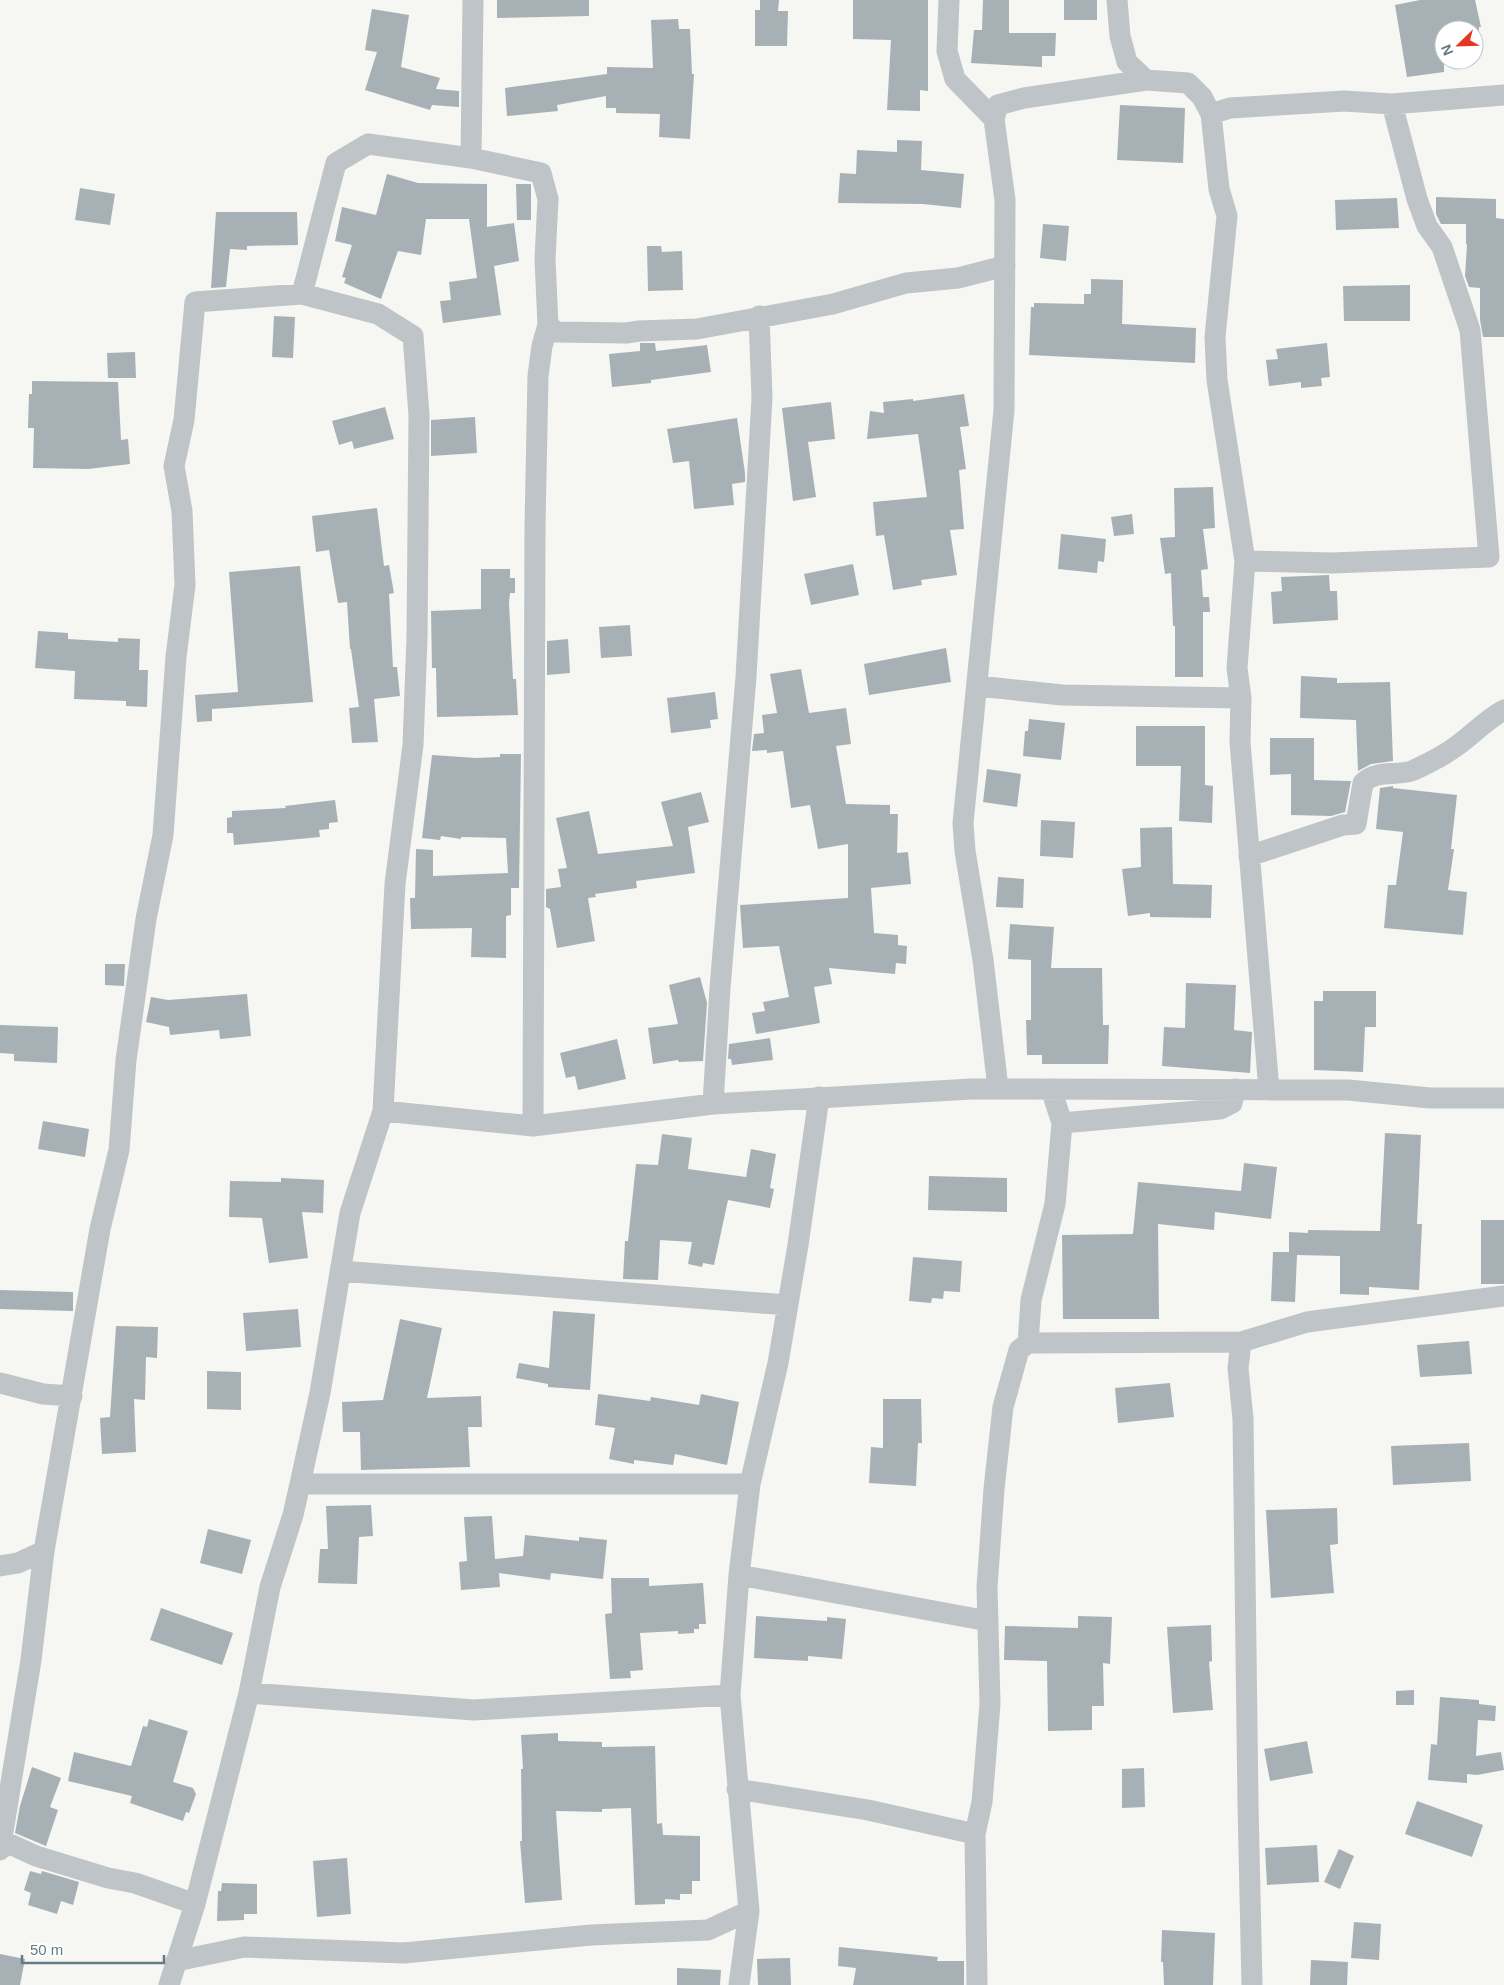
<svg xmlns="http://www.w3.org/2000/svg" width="1504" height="1985" viewBox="0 0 1504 1985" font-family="Helvetica,sans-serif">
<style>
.building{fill:#a7b1b5}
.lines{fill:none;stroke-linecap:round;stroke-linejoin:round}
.minor{stroke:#bec4c7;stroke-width:21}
</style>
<rect width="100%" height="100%" fill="#f6f6f2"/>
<path class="building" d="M497 0H589V16L497 18Z
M760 0H779L778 11H788L787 46H755V10H760Z
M853 0H928V91L920 90V111L887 110 891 40 853 39Z
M983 0H1009V33H1056L1055 56H1042V67L971 63 974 30H982Z
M1064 0H1097V20H1064Z
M1420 0H1475L1481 27H1479V30H1444V72L1407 77 1395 5Z
M372 9 409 15 401 67 440 78 436 89 459 91V107L432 105 430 110 365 90 377 52 365 50Z
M678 19 679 29H690L692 74H694L690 139 659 137 660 114 616 113V108H606V96L557 105 558 111 507 116 505 88 607 74V67L653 68 651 20Z
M1120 105 1185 108 1183 163 1117 160Z
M897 140 922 141 921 170 964 174 961 208 923 204 838 203 840 173 856 174 857 150 897 152Z
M387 174 418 183 487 184V227L514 223 519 261 494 266 501 315 443 323 440 301 451 300 449 282 477 278 469 219H426L421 255 398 251 381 299 344 283 346 278 342 277 352 245 335 241 342 207 376 215Z
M516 184H531V220H517Z
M80 188 115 194 110 225 75 220Z
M1436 197 1496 199V218L1504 219V337H1483L1480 320V288L1469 287 1465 276 1467 244H1466V224H1441L1436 214Z
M1397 198 1399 228 1336 230 1335 200Z
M216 212H297L298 245 247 246V250L230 249 226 287 211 288Z
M1043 224 1069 226 1066 261 1040 258Z
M647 246H661L662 252 682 251 683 290 648 291Z
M1091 279 1123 280 1122 324 1196 328 1195 363 1029 355 1031 307H1034V303L1084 304V294H1091Z
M1410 285V321H1344L1343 286Z
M274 316 295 317 293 358 272 357Z
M640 343H655L656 351 707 345 711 372 651 380V383L612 387 609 354 640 351Z
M1327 343 1330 377 1321 378 1322 386 1301 388V382L1269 386 1266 360 1278 359 1276 349Z
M135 352 136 378H108L107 353Z
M32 381 118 382 121 440 128 439 130 464 88 469 33 468 34 428H28L29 394H32Z
M964 394 969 426 960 427 966 469 959 470 964 529 950 530 957 575 921 580 922 585 893 590 884 535 876 536 873 502 927 497 918 434 867 439 870 411 884 413 883 402 913 399V401Z
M831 402 835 439 808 442 816 497 793 501 782 408Z
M385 407 394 439 354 449 352 441 339 445 332 421Z
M475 417 477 453 431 456V420Z
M737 418 745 473V482L732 484 734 505 694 509 689 461 673 463 667 429Z
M1213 487 1215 528 1203 529 1208 569 1201 570 1203 597H1209L1210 612H1203V677H1175V626H1173L1171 573 1165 574 1160 538 1175 537 1174 488Z
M377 508 384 566 389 565 394 593 389 594 393 667H397L400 696 374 699 378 742 352 743 349 708 359 707 351 649H350L347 602 338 603 329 550 316 552 312 516Z
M1132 514 1134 534 1114 536 1111 517Z
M1061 534 1106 539 1104 562 1098 561 1097 573 1058 569Z
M853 564 859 595 811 605 804 574Z
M300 566 313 702 212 709V721L197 722 195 695 238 692 229 572Z
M481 569H510V578H515V593H510L509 603 513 679H516L518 715 437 717 436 668H432L431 611 481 609Z
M1329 575 1330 591H1337L1338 620 1273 624 1271 592 1282 591 1281 577Z
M630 625 632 656 601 658 599 627Z
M38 631 68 633V639L118 642V638L140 639 139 670H148L147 707 126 706V701L74 699 75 671 35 668Z
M568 639 570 673 547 675V641Z
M946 648 951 682 869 695 864 664Z
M801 669 809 713 846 708 851 744 836 746 846 804 890 805V814H898L897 853 908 852 911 884 871 888 874 933 898 935V945L907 946 906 964 896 963 895 974 829 968 832 984 814 987 820 1023 756 1034 752 1013 765 1011 763 1002 789 997 779 946 743 948 740 905 848 898V844L818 849 810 805 791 808 783 751 767 753V750L752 751 754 734 764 733 762 715 777 713 770 674Z
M1301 676 1337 678V683L1390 682 1393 761 1371 764 1358 771 1356 720 1300 718Z
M715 692 718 719 710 720 711 728 671 733 667 698Z
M1029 719 1065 723 1061 760 1023 756 1025 731H1028Z
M1136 726H1205V785L1213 786 1212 823 1179 821 1181 766H1136Z
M1270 738H1314V780L1351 781 1345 812 1331 816 1291 815V774L1270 775Z
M500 754H521L519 888H511V915L506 916V958L471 957 472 928 411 929 410 898H415L416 849 433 850V876L508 873 506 838 461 837V839L441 836 440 840 422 838 432 755 476 758 500 757Z
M987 769 1021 774 1017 807 983 802Z
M1393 786V788L1457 795 1451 849H1454L1448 890 1467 892 1463 935 1384 928 1388 885H1396L1403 832 1376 829 1380 788Z
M701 792 709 822 688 827 695 873 636 881 637 888 595 894 596 897 588 898 595 941 557 948 550 909 546 907V889L561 887 558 869 567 868 556 818 589 811 598 854 673 846 661 802Z
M335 800 338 822 329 823V829L319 830 320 837 234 845 233 833H227V818L232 817V811L286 808 285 806Z
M1041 820 1075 822 1073 858 1040 856Z
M1172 827 1173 884 1212 885 1211 918 1150 917V913L1128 916 1122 869 1141 867 1140 828Z
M998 877 1024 879 1023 908 996 907Z
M1010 924 1054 927 1051 968H1102L1103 1025H1109L1108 1064H1042V1055H1027L1026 1020H1031V960L1008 959Z
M105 964H125L124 986 105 985Z
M700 977 707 1003 703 1061 679 1062 678 1060 653 1064 648 1028 678 1024 669 985Z
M1186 983 1236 985 1234 1030 1252 1032 1250 1073 1162 1066 1164 1027 1185 1028Z
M1323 991H1376V1027H1365L1363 1072 1314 1070V1001H1323Z
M247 994 251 1036 220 1039 219 1030 170 1035 169 1027 146 1022 151 997 168 1000Z
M0 1025 58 1027 57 1063 14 1061V1054L0 1053Z
M770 1038 773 1060 732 1065 731 1059H728L729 1044Z
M617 1039 626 1079 578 1090 575 1076 566 1078 560 1053Z
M43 1121 89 1129 85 1157 38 1149Z
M1385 1133 1421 1135 1417 1224H1422L1419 1290 1369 1287V1295L1340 1294V1256L1297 1255 1295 1302 1271 1301 1273 1252H1289V1232L1308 1233V1230L1380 1231Z
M662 1134 692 1138 688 1169 746 1177 751 1149 776 1154 770 1188 774 1189 770 1208 728 1200 714 1265 703 1263 702 1267 688 1264 692 1242 660 1240 658 1280 623 1279 625 1241H628L636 1164 658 1165Z
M1244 1163 1277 1167 1271 1219 1215 1212 1214 1230 1158 1224 1159 1319H1063L1062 1235 1133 1234 1138 1182 1241 1191Z
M929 1176 1007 1178V1212L928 1210Z
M281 1178 324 1180 323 1213 302 1212 308 1258 269 1263 262 1218 229 1217 230 1181 281 1182Z
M1481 1220H1504V1284H1481Z
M913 1257 962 1261 960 1292 944 1291 943 1299 932 1298 931 1303 909 1301Z
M0 1290 73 1292V1311L0 1309Z
M298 1309 301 1347 246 1351 243 1313Z
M553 1311 595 1314 590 1390 548 1387V1384L516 1378 519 1363 549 1368Z
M400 1319 442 1328 427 1398 481 1396 482 1427H468L470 1467 361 1470 360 1432H343L342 1402 383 1400Z
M116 1326 158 1327 157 1358 146 1357 145 1400 134 1399 136 1452 102 1454 100 1418 110 1417Z
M1469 1341 1472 1374 1420 1377 1417 1345Z
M207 1371 241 1372V1410L207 1409Z
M1170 1383 1174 1417 1118 1423 1115 1388Z
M598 1394 650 1401 651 1397 699 1405 701 1394 739 1402 727 1465 675 1454 673 1465 634 1460V1464L609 1459 615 1428 595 1425Z
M883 1399H921L922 1443H918L916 1486 869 1483 871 1447 883 1448Z
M1469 1443 1471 1481 1393 1485 1391 1446Z
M371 1505 373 1536 359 1537 357 1584 318 1583 320 1549H328L326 1506Z
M1337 1508 1338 1544 1330 1545 1334 1593 1271 1598 1266 1510Z
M492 1516 495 1559 523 1556 525 1535 579 1541V1537L607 1540 603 1579 551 1573 550 1580 499 1573 500 1587 461 1590 459 1562 467 1561 464 1517Z
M208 1529 251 1540 242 1574 200 1563Z
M611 1578H649V1586L703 1583 706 1624H699V1629H694V1633L678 1634V1631L640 1633 643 1670 630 1671 631 1678 610 1679 605 1614 612 1613Z
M161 1608 233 1633 222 1665 150 1640Z
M756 1616 827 1621V1617L846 1619 842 1659 808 1656V1661L754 1658Z
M1078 1616 1112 1617 1110 1664 1103 1663 1104 1706H1092V1730L1048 1731 1047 1661 1004 1660 1005 1626 1078 1628Z
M1211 1625 1212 1661 1209 1662 1213 1710 1173 1713 1167 1627Z
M1414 1690V1705H1396V1691Z
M1440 1697 1479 1700V1704L1496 1706 1495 1721 1478 1720 1476 1756 1501 1752 1504 1770 1477 1775 1467 1774V1783L1428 1780 1431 1744 1437 1745Z
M149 1719 188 1731 173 1782 193 1788 196 1794 189 1813 186 1812 183 1821 130 1803 132 1796 68 1781 74 1752 131 1766 143 1726 147 1727Z
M558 1733V1741L602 1742V1747L655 1746 657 1824 662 1823 663 1835 700 1836V1881H692V1894H680V1900L665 1899V1904L635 1905 631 1808 602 1809V1812L556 1811 562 1900 525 1903 520 1841H522L521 1769H523L521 1735Z
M1307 1741 1313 1773 1270 1781 1264 1749Z
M32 1767 61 1778 50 1807 58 1810 46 1846 15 1833 20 1806Z
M1144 1768 1145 1807 1122 1808V1769Z
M1417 1801 1483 1825 1472 1857 1405 1834Z
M1317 1845 1319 1882 1267 1885 1265 1848Z
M1339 1849 1354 1856 1340 1889 1324 1882Z
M347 1858 351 1914 317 1917 313 1861Z
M30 1871 41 1874 42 1871 79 1882 73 1905 61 1901 57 1914 28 1905 31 1893 24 1890Z
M222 1883 257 1884V1914H244V1920L217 1921 218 1891H221Z
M1354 1922 1381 1924 1379 1960 1351 1958Z
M1162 1930 1215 1933 1213 1985H1164L1163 1962H1161Z
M839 1947 938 1957 937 1961H964V1985H853L856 1968 838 1966Z
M0 1954 25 1959 20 1985H0Z
M790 1958 791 1985H758L757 1959Z
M1311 1960 1348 1962 1347 1985H1310Z
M677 1968 721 1970 720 1985H677Z"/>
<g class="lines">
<path class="minor" d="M949 0 947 51 955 79 994 119 1005 200 1004 410 963 823 965 851 983 960 998 1088
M1117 0 1120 36 1127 62 1146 80
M1211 114 1219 189 1227 216 1215 337 1217 380 1245 561
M994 119 998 105 1024 98 1146 80 1188 83 1202 97 1211 114 1230 108 1344 101 1392 104 1504 95
M471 158 541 173 548 199 545 259 548 325 542 346 538 376 535 527 533 1126
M548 325 556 332 626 333 639 331 697 329 833 304 906 283 958 278 1005 266
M978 686 1062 695 1241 698 1237 668 1245 561 1332 563 1489 557 1470 330 1442 247 1427 226 1417 199 1392 104
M1241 698 1240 742 1269 1090
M1249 856 1343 825 1356 824 1363 783C1376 769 1398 777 1414 770 1429 763 1445 755 1458 745 1473 734 1487 719 1504 710
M713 1104 720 988 746 677 762 398 759 316
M383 1111 533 1126 713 1104 971 1089 1348 1090 1430 1098H1504
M1062 1123 1220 1109 1232 1103 1235 1089
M340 1271 788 1305
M1241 1342 1238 1368 1243 1419 1248 1804 1252 1985
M1028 1343 1241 1342 1307 1322 1504 1296
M0 1383 43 1394 72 1396
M300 1484H750
M0 1566 18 1563 44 1551
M739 1575 988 1621
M249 1693 474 1710 730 1695
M737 1789 868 1810 975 1834 982 1802 990 1704 987 1587 994 1489 1003 1407 1019 1350 1028 1343 1031 1300 1055 1204 1062 1123 1051 1089
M975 1834 977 1985
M1 1840 36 1856 108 1878 135 1883 195 1904 249 1693 270 1587 293 1515 300 1484 320 1393 350 1213 383 1111 395 884 413 745 417 638 419 415 413 336 378 314 302 294
M0 1850 31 1660 44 1551 100 1229 119 1150 126 1060 146 919 163 835 176 657 185 585 182 511 174 466 184 420 195 302 302 294 336 163 368 144 471 158 473 0
M176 1961 244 1947 404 1953 591 1935 708 1930 749 1911
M169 1985 195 1904
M739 1985 749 1911 730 1695 739 1575 750 1484 778 1363 798 1245 819 1097"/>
</g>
<g transform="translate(1459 45) rotate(247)"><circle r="24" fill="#ffffff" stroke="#c1cace"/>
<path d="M0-4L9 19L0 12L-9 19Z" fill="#e63622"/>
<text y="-8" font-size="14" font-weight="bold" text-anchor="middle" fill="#647a84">N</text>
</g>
<path d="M22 1955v8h142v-8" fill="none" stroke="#647a84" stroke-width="2.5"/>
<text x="30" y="1955" font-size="15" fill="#647a84" stroke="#ffffff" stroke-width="4" paint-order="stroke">50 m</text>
</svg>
